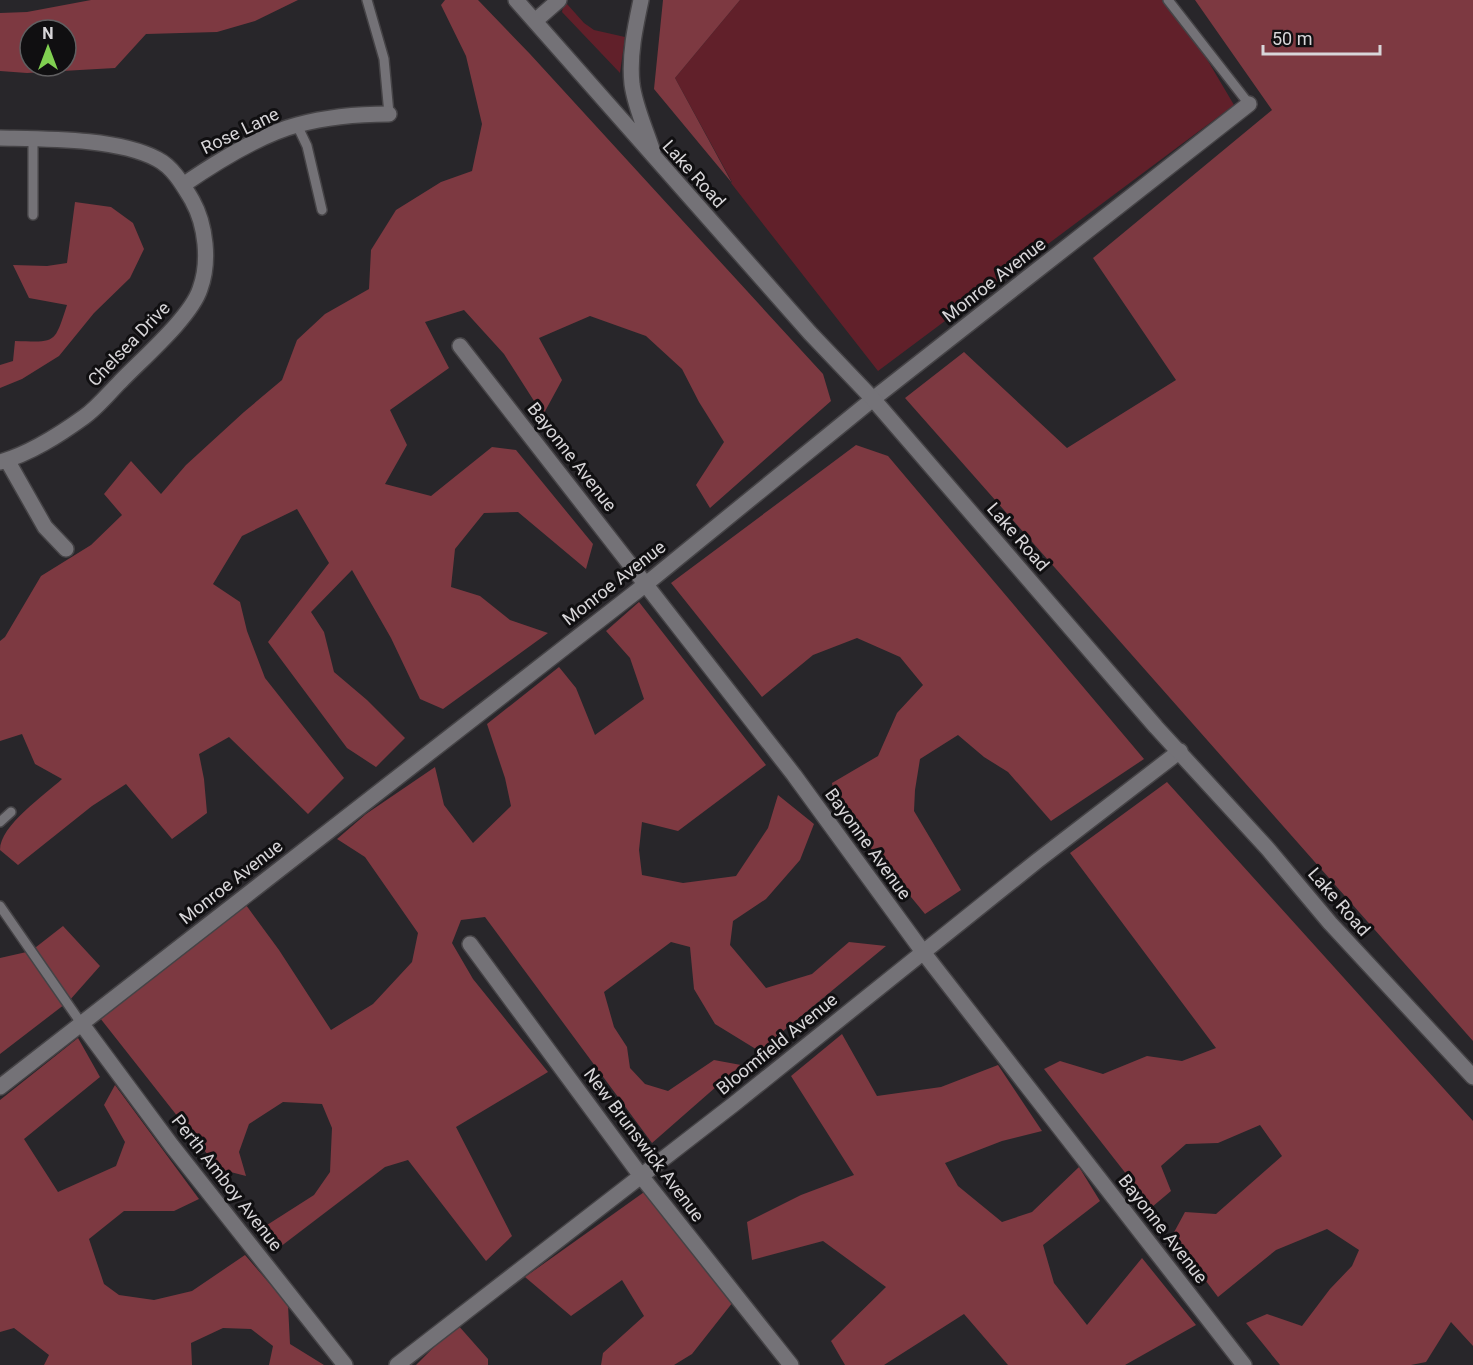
<svg xmlns="http://www.w3.org/2000/svg" width="1473" height="1365" viewBox="0 0 1473 1365" font-family="Roboto,sans-serif">
<style>
.green{fill:#61202a}
.forest{fill:#7d3941;fill-rule:evenodd}
.lines{fill:none;stroke-linecap:round;stroke-linejoin:round}
.lane-casing{stroke:#454346;stroke-width:12}
.street-casing{stroke:#454346;stroke-width:18}
.secondary-casing{stroke:#454346;stroke-width:18}
.lane{stroke:#747277;stroke-width:9}
.street{stroke:#747277;stroke-width:15}
.secondary{stroke:#747277;stroke-width:15}
.labels{text-anchor:middle;stroke-width:6;stroke-linejoin:round;paint-order:stroke}
.street-label{font-size:18px;fill:#d8d6d9;stroke:#100f11}
</style>
<rect width="100%" height="100%" fill="#28262a"/>
<path class="green" d="M740 0H1172L1234 105 878 371 731 183 732 182 675 78Z
M567 4 584 23 594 30 625 37 620 73 562 12 563 7Z"/>
<path class="forest" d="M91 0H298L255 21 217 32 146 34 115 68 27 73 0 71V13L27 12ZM30 30H66V66H30Z
M445 0H478L530 54 823 374 831 401 710 508 696 485 724 442 699 402 682 369 646 336 590 316 539 338 562 380 543 415 504 354 464 310 425 322 449 368 390 410 407 445 385 484 431 496 492 447 516 450 593 544 586 569 518 512 484 513 455 549 451 587 480 596 510 620 548 633 443 709 420 699 391 638 352 570 311 612 324 632 334 672 367 700 405 738 376 767 347 748 268 642 329 563 297 509 242 536 213 584 240 602 247 631 265 678 344 778 308 814 229 737 199 754 204 779 207 813 172 839 126 784 92 806 18 865 0 850C0 825 45 795 62 779L35 764 22 734 0 741V641L5 637 41 576 91 545 122 515 104 494 131 461 161 494 186 465 244 412 282 380 297 340 325 314 369 289 371 250 396 210 441 182 472 171 482 124 466 56 441 5Z
M663 0H740L675 78 732 183 654 89Z
M1195 0H1473V1041L905 398 964 352 1067 448 1176 380 1093 258 1272 110Z
M75 202 111 207 133 223 144 249 130 278 94 313 59 356 22 379 0 388V365L13 361 15 341C56 342 54 345 67 305L29 298 13 265 47 266 67 263Z
M856 445 888 456 1144 759 1051 821 1008 772 984 757 958 735 920 759 915 790 914 811 961 890 925 914 836 806 832 783 878 756 897 713 923 685 900 657 857 638 813 655 762 697 671 583Z
M639 602 766 765 678 831 642 822 639 850 642 875 683 883 736 876 768 828 778 795 814 824 800 860 766 899 733 921 730 945 766 988 812 974 849 942 886 946 759 1051 715 1024 694 989 690 947 671 942 604 992 614 1027 627 1047 630 1068 645 1084 668 1091 714 1060 741 1065 652 1143 485 917 461 920 452 943 473 979 548 1072 456 1127 512 1236 486 1261 408 1160 385 1167 280 1247 267 1225 314 1195 330 1172 332 1128 322 1104 283 1102 249 1124 239 1152 246 1176 219 1169 100 1018 246 905 279 950 331 1030 373 1004 412 962 418 933 365 857 337 839 366 814 435 767 444 805 473 843 511 806 505 778 487 724 559 667 576 688 595 735 644 699 630 658 606 631Z
M1167 782 1473 1121V1346L1451 1322 1426 1362 1411 1365H1280L1246 1323 1267 1314 1302 1326 1330 1289 1352 1266 1359 1250 1327 1229 1276 1250 1218 1297 1172 1236 1185 1212 1216 1214 1282 1156 1260 1125 1218 1143 1186 1144 1161 1166 1171 1191 1152 1207 1044 1069 1060 1061 1103 1074 1147 1056 1182 1061 1216 1048 1070 853Z
M63 926 100 966 69 1001 0 1054V958L31 951Z
M842 1034 877 1096 941 1087 998 1065 1042 1131 1002 1141 945 1163 958 1186 1002 1222 1032 1212 1079 1167 1100 1201 1043 1245 1054 1283 1087 1325 1142 1258 1196 1325 1125 1365H1008L964 1314 884 1365H845L831 1341 886 1287 823 1241 752 1260 747 1222 801 1195 854 1175 791 1076Z
M78 1038 100 1077 24 1139 58 1192 116 1166 125 1142 104 1105 115 1085 199 1199 174 1211H124L89 1239 104 1284 119 1295 154 1300 192 1291 245 1255 288 1305 290 1344 324 1365H269L273 1346 251 1329 223 1328 191 1343 192 1365H44L49 1355 14 1328 0 1332V1100Z
M647 1190 733 1302 692 1354 674 1365H601L603 1353 644 1316 622 1280 571 1316 525 1277Z
M457 1324 488 1359V1365H416Z"/>
<g class="lines">
<g class="lane-casing">
<path id="lane" d="M367 0 384 59 389 114
M1168 0 1249 104
M297 125 307 146 322 210
M33 139V215
M0 822 11 812
M0 906 81 1023"/>
</g>
<g class="street-casing">
<path id="street" d="M0 138C46 139 117 138 157 159 173 167 183 185 192 200 206 225 210 262 200 289 191 317 142 359 120 382 109 393 97 408 84 417 59 435 30 454 0 462
M183 185C215 163 259 135 297 125 326 117 359 114 389 114
M460 346 794 775 923 952 1244 1365
M7 460 45 527 66 549
M470 944 641 1176 791 1365
M81 1023 172 1146 345 1365
M0 1087 646 584 873 399 1249 104
M397 1365 734 1104 1037 861 1180 751"/>
</g>
<g class="secondary-casing">
<path id="secondary" d="M516 0 810 333 873 399 1156 727 1268 849 1330 923 1473 1077
M641 0C635 28 629 56 632 84 635 107 646 130 653 152
M535 21 559 0"/>
</g>
<use href="#lane" class="lane"/>
<use href="#street" class="street"/>
<use href="#secondary" class="secondary"/>
</g>
<g class="labels">
<g class="street-label">
<text transform="translate(240 131) rotate(-26)" y="6">Rose Lane</text>
<text transform="translate(694 174) rotate(48)" y="6">Lake Road</text>
<text transform="translate(994 280) rotate(-38)" y="6">Monroe Avenue</text>
<text transform="translate(129 344) rotate(-46)" y="6">Chelsea Drive</text>
<text transform="translate(572 457) rotate(52)" y="6">Bayonne Avenue</text>
<text transform="translate(1018 537) rotate(49)" y="6">Lake Road</text>
<text transform="translate(614 583) rotate(-38)" y="6">Monroe Avenue</text>
<text transform="translate(868 844) rotate(54)" y="6">Bayonne Avenue</text>
<text transform="translate(231 882) rotate(-38)" y="6">Monroe Avenue</text>
<text transform="translate(1339 902) rotate(49)" y="6">Lake Road</text>
<text transform="translate(777 1044) rotate(-39)" y="6">Bloomfield Avenue</text>
<text transform="translate(644 1145) rotate(53)" y="6">New Brunswick Avenue</text>
<text transform="translate(227 1183) rotate(52)" y="6">Perth Amboy Avenue</text>
<text transform="translate(1163 1229) rotate(52)" y="6">Bayonne Avenue</text>
</g>
</g>
<g transform="translate(48 48)"><circle r="28" fill="#100f11" stroke="#605f61" stroke-width="1.5"/>
<path d="M0-4.5L10 22L0 15L-10 22Z" fill="#80d051"/>
<text y="-9" font-size="16" font-weight="bold" text-anchor="middle" fill="#d8d6d9">N</text>
</g>
<path d="M1263 45v9h117v-9" fill="none" stroke="#d8d6d9" stroke-width="3"/>
<text x="1272" y="45" font-size="18" fill="#d8d6d9" stroke="#100f11" stroke-width="4.5" paint-order="stroke">50 m</text>
</svg>
